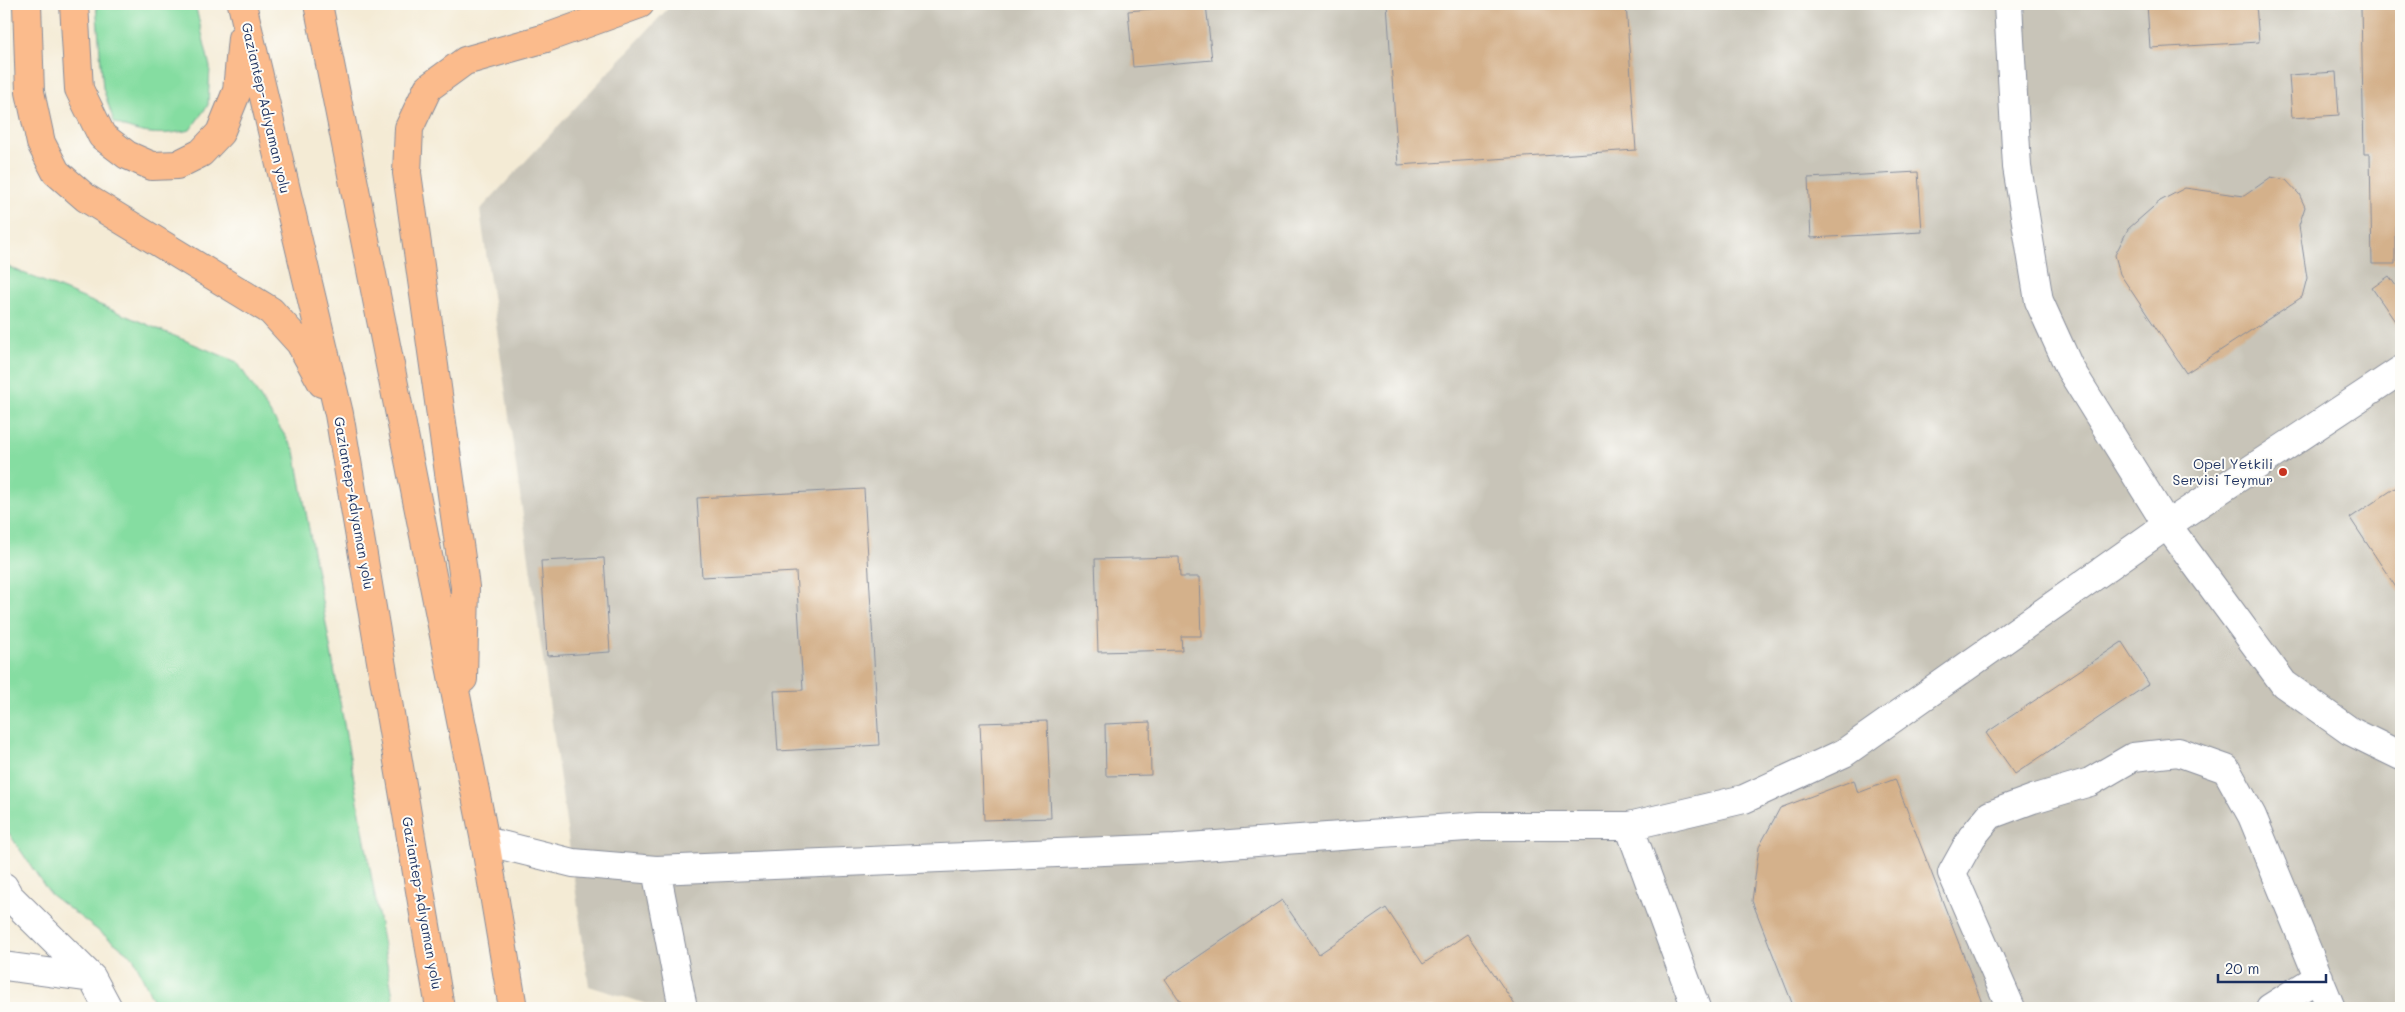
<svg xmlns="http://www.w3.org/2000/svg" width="2405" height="1012" viewBox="0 0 2405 1012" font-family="Mali,sans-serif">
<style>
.industrial{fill:#c8c4b8}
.green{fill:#85dda1;stroke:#508680}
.building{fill:#d4b18b}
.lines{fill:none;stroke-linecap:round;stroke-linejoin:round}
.minor-casing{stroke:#888d9a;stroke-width:30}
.highway-casing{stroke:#888d9a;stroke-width:30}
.minor{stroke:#fff;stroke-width:28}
.highway{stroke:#fbbb8c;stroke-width:28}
.poi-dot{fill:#c8321e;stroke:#fdfcf7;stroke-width:2}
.labels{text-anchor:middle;stroke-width:4;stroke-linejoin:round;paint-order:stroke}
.street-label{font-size:14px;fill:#1b2f5e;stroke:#fdfcf7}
.poi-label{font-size:14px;fill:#1b2f5e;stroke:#fdfcf7;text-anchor:end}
</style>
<rect width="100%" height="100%" fill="#fdfcf7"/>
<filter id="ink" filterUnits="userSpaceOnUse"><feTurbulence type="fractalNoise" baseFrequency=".02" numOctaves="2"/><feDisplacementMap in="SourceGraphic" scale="10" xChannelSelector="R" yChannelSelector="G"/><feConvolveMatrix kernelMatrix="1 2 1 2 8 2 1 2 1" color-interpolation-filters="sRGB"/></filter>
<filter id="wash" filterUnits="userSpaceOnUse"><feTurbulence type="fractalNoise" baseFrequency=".0096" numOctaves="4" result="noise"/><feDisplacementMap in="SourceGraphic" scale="20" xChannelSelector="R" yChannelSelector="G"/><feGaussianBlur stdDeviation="1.12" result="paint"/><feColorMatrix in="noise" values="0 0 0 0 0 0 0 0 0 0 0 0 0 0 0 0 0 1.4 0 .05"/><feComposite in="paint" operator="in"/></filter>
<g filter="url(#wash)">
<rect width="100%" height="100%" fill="#f4ebd5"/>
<path class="industrial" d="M672 4H2401V1008H659L589 986 480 210Z"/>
<path class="green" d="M96 4H195L210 67 208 105 190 130C161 136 140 135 114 122L103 88Z
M4 265 237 362 295 451 395 1008H157L133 957 50 894 4 826Z"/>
<g id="blocks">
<path class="building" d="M1206 4 1212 60 1133 67 1128 11Z
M1387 4H1626L1636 150 1398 165Z
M2147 4H2256L2259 42 2150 48Z
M2369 4H2401V226H2395V264H2372L2370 154H2364L2361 8Z
M2336 72 2339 115 2292 118 2289 75Z
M1918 172 1922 232 1811 238 1808 178Z
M2271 177 2286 180 2299 194 2305 207 2299 225 2307 278 2302 297 2186 373 2120 274 2115 255 2128 229 2160 201 2185 188 2244 196Z
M2389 276 2401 293V330L2372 288Z
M2401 484V590L2399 592 2350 518Z
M864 489 879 745 778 751 774 691 803 690 796 572 702 577 697 498Z
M1179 557 1180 577H1199L1201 636H1181L1182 650 1098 652 1095 559Z
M604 558 610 652 547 656 541 561Z
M2122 642 2149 684 2015 774 1986 733Z
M1047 721 1051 818 984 820 980 723Z
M1150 722 1151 775 1106 776 1105 724Z
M1895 779 1984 1008H1794L1752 901 1759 847 1780 808 1854 780 1858 793Z
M1282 900 1319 954 1386 908 1423 964 1467 934 1517 1008H1185L1165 979Z"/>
</g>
</g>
<g filter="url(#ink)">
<use href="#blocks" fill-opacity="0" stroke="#888d9a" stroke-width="1"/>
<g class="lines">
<g class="minor-casing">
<path id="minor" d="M2401 370 2167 525 2284 684 2350 731 2401 756
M1629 826 1696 1008
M485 841 573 863 656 870 1175 848 1480 826H1629L1744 799 1844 753 2167 525 2070 369 2039 301 2017 167 2008 4
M656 870 683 1008
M4 887 9 896 92 978 108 1008
M4 966 92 978
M2011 1008 1952 873 1972 837 1990 815 2033 799 2090 782 2133 757 2178 752 2226 769 2252 816 2331 1008
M2270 1008 2319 977"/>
</g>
<g class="highway-casing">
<path id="highway" d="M27 4 30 92 41 143 56 172 86 198 271 311 300 343 322 383
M74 4 79 89 102 136 127 155 152 166 177 165 201 153 220 133 237 91 242 38
M242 4 339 414 440 1008
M318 4 485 841 513 1008
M463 679 465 587 407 173 409 128 428 88 465 61 546 38 640 4"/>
</g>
<use href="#minor" class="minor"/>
<use href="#highway" class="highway"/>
</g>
</g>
<circle class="poi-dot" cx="2283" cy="472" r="5"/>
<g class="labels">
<g class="street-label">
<text transform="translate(266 108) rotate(77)" y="5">Gaziantep-Adıyaman yolu</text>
<text transform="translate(354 503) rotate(80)" y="5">Gaziantep-Adıyaman yolu</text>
<text transform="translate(422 903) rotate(80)" y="5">Gaziantep-Adıyaman yolu</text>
</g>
<g class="poi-label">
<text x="2273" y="469">Opel Yetkili<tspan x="2273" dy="16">Servisi Teymur</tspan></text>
</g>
</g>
<rect width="2405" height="1012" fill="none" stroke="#fdfcf7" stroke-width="20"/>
<path d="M2218 974v8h108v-8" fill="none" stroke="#1b2f5e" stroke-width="2.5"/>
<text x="2225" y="974" font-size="15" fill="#1b2f5e" stroke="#fdfcf7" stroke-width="4" paint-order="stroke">20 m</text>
</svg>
